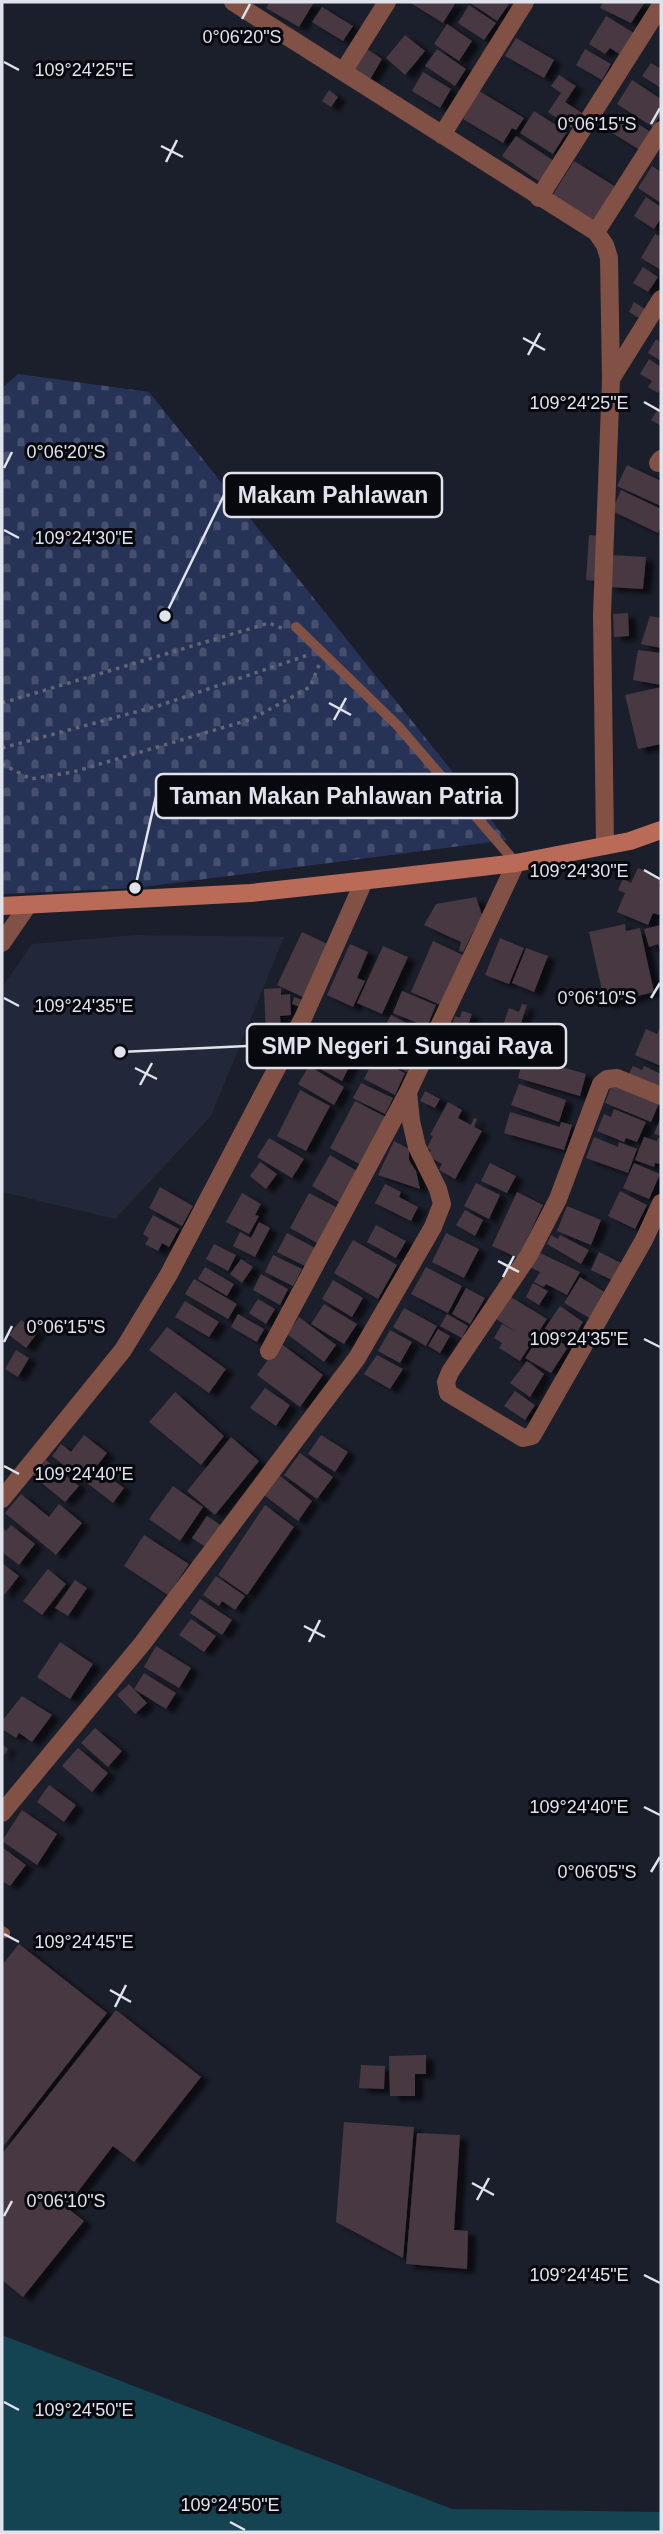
<svg xmlns="http://www.w3.org/2000/svg" width="663" height="2534" viewBox="0 0 663 2534" font-family="Helvetica,sans-serif">
<style>
.built{fill:#222839}
.cemetery{fill:url(#cemetery-stones)}
.water{fill:#144352}
.building{fill:#463943;filter:url(#shadow)}
.lines{fill:none;stroke-linecap:round;stroke-linejoin:round}
.path{stroke:#636671;stroke-width:3.5;stroke-dasharray:3.5 5;stroke-linecap:butt}
.lane{stroke:#815145;stroke-width:10}
.street{stroke:#815145;stroke-width:18}
.secondary{stroke:#b96b58;stroke-width:18}
.ticks{fill:none;stroke:#e0e3eb;stroke-width:2.5}
.ticks-label{font-size:18px;text-anchor:middle;fill:#e0e3eb;stroke:#08090e;stroke-width:6;stroke-linejoin:round;paint-order:stroke}
.leader{fill:none;stroke:#e0e3eb;stroke-width:2.5}
.callout-dot{fill:#e0e3eb;stroke:#08090e;stroke-width:2.5}
.callout{fill:#08090e;stroke:#e0e3eb;stroke-width:2.5}
.callout-label{font-size:23px;text-anchor:middle;font-weight:bold;fill:#e0e3eb}
</style>
<defs>
<pattern id="cemetery-stones" width="16" height="16" patternUnits="userSpaceOnUse" patternTransform="scale(1.75)"><rect width="16" height="16" fill="#273356"/><path d="M2 7V4a2 2 0 0 1 4 0v3zM10 15v-3a2 2 0 0 1 4 0v3z" fill="#46506e"/></pattern>
<filter id="shadow"><feDropShadow dx="8" dy="4.5" stdDeviation="2" flood-color="#0009"/></filter>
</defs>
<rect width="100%" height="100%" fill="#1b1f2b"/>
<path class="built" d="M136 935 284 937 211 1116 115 1219 2 1192V987L32 944Z"/>
<path class="cemetery" d="M18 374 149 392 507 840 135 888 2 894V388Z"/>
<path class="water" d="M2 2335 452 2509 661 2512V2532H2Z"/>
<path class="building" d="M270 2H314L299 27 266 8Z
M409 2H456L443 23Z
M469 2H506L509 4 497 21Z
M603 2H645L631 23 600 8Z
M469 5 496 23 484 40 458 23Z
M322 7 353 26 343 41 312 22Z
M606 16 634 33 621 55 610 48 605 54 589 44Z
M447 24 472 41 459 61 434 44Z
M405 35 425 51 405 75 386 58Z
M516 38 554 60 544 78 505 56Z
M367 49 382 59 369 81 353 71Z
M437 49 466 69 455 86 425 66Z
M585 49 611 64 602 80 576 65Z
M651 63 661 69V88L642 76Z
M423 72 451 89 440 108 412 91Z
M559 75 576 86 565 102 582 113 572 128 548 112 561 93 551 86Z
M632 80 661 99V114L653 127 617 104Z
M329 90 338 97 331 107 322 101Z
M479 91 524 118 516 130 512 128 503 143 463 119Z
M534 111 567 132 553 154 520 133Z
M620 113 651 132 640 150 609 131Z
M516 136 554 161 540 182 502 156Z
M574 161 616 187 594 222 552 196Z
M652 166 661 172V203L638 188Z
M646 197 661 207V218L654 229 634 216Z
M655 234 661 237V270L641 258Z
M643 267 658 277 648 292 633 283Z
M634 302 647 310 642 320 629 312Z
M656 339 661 343V361L648 353Z
M649 359 661 367V388L658 393 648 387 652 381 640 374Z
M661 404V426L651 420Z
M627 465 661 481V506L617 486Z
M621 490 661 509V526L658 533 612 511Z
M589 535 600 536 597 581 586 580Z
M610 555 646 557 643 589 608 587Z
M628 613 629 636 614 637 613 614Z
M650 616 661 618V648L641 644Z
M638 650 661 653V685L633 680Z
M661 687V744L638 749 625 695Z
M638 868 661 878 659 886 661 887V909L659 915 653 913 648 925 617 912 625 893 618 890 623 879 631 883Z
M476 897 482 915 463 952 459 951 461 942 424 925 436 904Z
M625 924 626 931 640 928 654 992 605 1004 589 932Z
M661 925V953L658 944 649 947 644 929Z
M302 932 332 946 307 999 277 985Z
M500 938 524 948 509 984 485 975Z
M433 941 467 957 445 1007 411 992Z
M350 944 368 952 357 978 365 981 353 1007 327 995Z
M383 946 408 957 382 1014 357 1003Z
M526 948 548 956 534 992 512 983Z
M281 988V995L290 994 291 1015 280 1016 281 1033 266 1034 264 989Z
M402 991 436 1005 427 1027 393 1013Z
M294 997 305 1001 303 1008 292 1004Z
M522 1004 527 1005 507 1065 474 1053 476 1047 448 1037 455 1016 460 1018 462 1011 472 1014 468 1025 486 1032 489 1023 502 1028 509 1008 519 1012Z
M391 1015 426 1033 417 1051 381 1034Z
M661 1025V1066L635 1055 646 1029 657 1034Z
M310 1038 352 1061 342 1081 299 1057Z
M385 1039 416 1055 407 1072 376 1056Z
M524 1056 586 1074 580 1096 518 1078Z
M374 1058 405 1073 395 1095 364 1079Z
M309 1066 344 1087 334 1105 298 1084Z
M633 1066 642 1070 644 1066 661 1074V1083L657 1092 626 1079Z
M613 1082 660 1101 651 1122 605 1103Z
M361 1083 393 1098 385 1114 353 1098Z
M519 1084 566 1100 559 1122 511 1105Z
M300 1090 330 1106 306 1151 277 1136Z
M425 1091 440 1099 435 1108 420 1101Z
M355 1101 386 1117 361 1165 330 1148Z
M448 1102 462 1110 458 1118 471 1125 474 1118 477 1119 474 1127 482 1131 455 1179 439 1170 442 1164 428 1156 431 1150 427 1148 433 1136 430 1135Z
M614 1109 646 1122 637 1142 626 1138 624 1142 597 1131 604 1114 611 1117Z
M510 1112 560 1127 561 1122 572 1125 564 1150 504 1133Z
M661 1117V1136L654 1134Z
M594 1137 618 1147 619 1142 637 1149 628 1173 586 1158Z
M644 1137 657 1141 658 1138 661 1139V1164L655 1163 654 1167 635 1160Z
M269 1138 304 1159 292 1178 257 1157Z
M394 1141 409 1149V1160L416 1171 420 1189 378 1175Z
M330 1155 357 1171 339 1202 312 1186Z
M260 1162 277 1174 266 1189 250 1176Z
M490 1163 516 1176 507 1193 481 1181Z
M634 1163 660 1174 649 1199 623 1188Z
M476 1183 500 1195 489 1219 464 1206Z
M385 1184 401 1192 399 1197 418 1207 411 1221 375 1203Z
M160 1187 193 1206 182 1226 149 1208Z
M620 1191 647 1205 635 1229 608 1216Z
M517 1192 543 1205 518 1258 492 1246Z
M242 1193 261 1204 255 1215 259 1216 249 1234 226 1222Z
M309 1193 336 1207 317 1243 290 1228Z
M567 1206 601 1220 591 1245 557 1231Z
M465 1210 483 1220 475 1236 456 1225Z
M153 1215 179 1229 169 1247 162 1243 158 1251 145 1244 149 1238 143 1234Z
M259 1222 270 1228 255 1257 233 1246 240 1232 251 1238Z
M376 1225 406 1241 396 1258 367 1242Z
M287 1233 315 1248 305 1266 277 1252Z
M446 1233 479 1249 464 1278 432 1262Z
M551 1235 558 1239 560 1235 589 1250 581 1264 547 1244Z
M353 1240 397 1265 378 1299 334 1273Z
M214 1244 236 1255 228 1271 206 1259Z
M538 1252 580 1272 567 1295 546 1284 544 1287 534 1282 540 1272 530 1267Z
M599 1252 625 1265 616 1282 591 1270Z
M273 1255 302 1269 293 1286 265 1272Z
M241 1259 253 1267 242 1283 230 1274Z
M205 1267 234 1284 227 1296 198 1279Z
M426 1267 462 1286 448 1313 411 1294Z
M261 1274 288 1289 280 1305 253 1290Z
M580 1277 606 1293 591 1319 564 1303Z
M194 1279 237 1304 228 1319 185 1294Z
M333 1280 363 1298 352 1317 322 1299Z
M533 1283 548 1291 539 1305 526 1297Z
M466 1288 485 1298 470 1324 452 1314Z
M511 1297 547 1319 520 1361 499 1348 502 1343 494 1338 502 1324 516 1332 496 1319Z
M258 1299 275 1309 266 1324 249 1313Z
M185 1301 219 1322 209 1337 175 1317Z
M324 1304 357 1324 344 1344 311 1324Z
M560 1306 583 1322 572 1340 565 1336 561 1342 568 1347 551 1373 525 1358Z
M404 1308 437 1326 426 1346 393 1327Z
M238 1314 264 1329 257 1342 231 1327Z
M447 1314 468 1326 462 1338 440 1326Z
M299 1317 336 1345 324 1362 287 1334Z
M21 1320 38 1332 26 1348 9 1335Z
M167 1327 226 1369 209 1393 149 1350Z
M438 1329 450 1336 440 1353 428 1346Z
M390 1330 412 1342 400 1363 378 1351Z
M280 1343 323 1375 300 1407 257 1375Z
M16 1350 29 1358 18 1377 5 1369Z
M377 1355 403 1369 390 1389 364 1374Z
M527 1361 544 1374 530 1397 510 1383Z
M265 1388 290 1405 276 1426 250 1408Z
M515 1391 535 1405 525 1420 504 1406Z
M175 1392 224 1436 201 1465 149 1422Z
M84 1435 107 1453 96 1467 124 1488 113 1503 52 1456 61 1444 71 1452Z
M321 1435 348 1452 335 1472 308 1454Z
M231 1437 259 1461 215 1515 187 1491Z
M300 1453 333 1477 317 1499 284 1475Z
M46 1460 79 1486 65 1502 33 1476Z
M279 1475 312 1501 298 1521 264 1495Z
M173 1486 203 1507 180 1541 149 1519Z
M21 1494 49 1517 59 1504 82 1523 56 1555 5 1513Z
M265 1505 294 1527 247 1595 218 1575Z
M207 1516 222 1526 207 1548 192 1538Z
M11 1525 35 1544 19 1565 2 1552V1527L6 1531Z
M144 1535 189 1564 168 1595 124 1566Z
M2 1563 19 1576 4 1595 2 1593Z
M48 1569 66 1584 42 1615 23 1601Z
M216 1576 245 1596 235 1610 222 1601 219 1606 203 1595Z
M75 1580 87 1588 68 1616 55 1608Z
M200 1599 232 1620 222 1635 190 1613Z
M191 1619 216 1636 204 1652 179 1635Z
M60 1642 93 1664 70 1699 37 1677Z
M156 1646 191 1668 179 1688 144 1667Z
M144 1673 176 1693 166 1709 134 1689Z
M129 1684 147 1703 135 1714 117 1695Z
M22 1696 52 1715 32 1742 19 1733 16 1738 2 1729V1721Z
M95 1728 122 1751 108 1767 81 1743Z
M2 1744 8 1749 2 1758Z
M78 1748 108 1773 92 1792 62 1766Z
M49 1785 76 1805 64 1822 37 1802Z
M22 1810 57 1834 37 1865 2 1841Z
M2 1847 26 1865 10 1886 2 1881Z
M19 1944 107 2013 2 2148V1965Z
M116 2010 201 2077 134 2162 113 2146 66 2207 84 2221 23 2297 2 2280V2154Z
M426 2055V2074H415V2096H390L389 2056Z
M361 2065 385 2066 384 2089 359 2088Z
M344 2122 414 2127 403 2258 336 2222Z
M417 2133 460 2135 454 2230 468 2231 467 2269 406 2264Z"/>
<g class="lines">
<path class="path" d="M2 703 269 623 284 629
M2 748 158 706 308 655
M2 764 31 779 73 772 252 719 310 687 319 665"/>
<path class="lane" d="M296 627 398 726 516 863
M2 1931 5 1933"/>
<path class="street" d="M233 2 596 232 605 245 609 258 611 379 602 614 605 845
M343 72 387 2
M442 135 525 2
M539 198 661 5
M596 232 661 130
M611 379 661 299
M658 463 661 459
M2 943 28 905
M661 1096 617 1078 607 1079 601 1084 558 1199 529 1255 450 1372 446 1382 448 1393 523 1438 532 1436 644 1240 661 1203
M269 1351 408 1092
M2 1499 123 1350 169 1274 304 1016 364 881
M2 1813 142 1644 357 1358 433 1227 442 1204 438 1189 417 1147 411 1121 408 1092 516 863"/>
<path class="secondary" d="M2 906 251 893 396 877 516 863 630 841 661 830"/>
</g>
<path class="ticks" d="M242 19 250 4M4 62 19 70M651 124 660 108M161 146 183 157M166 162 177 140M523 338 545 350M528 355 540 333M644 402 660 411M4 468 12 452M4 530 19 538M329 703 351 715M334 720 346 698M644 870 660 879M4 998 19 1006M651 998 660 983M135 1068 157 1079M140 1085 152 1063M498 1261 519 1272M503 1277 514 1256M644 1339 660 1347M4 1342 12 1326M4 1466 19 1474M304 1626 325 1637M309 1642 320 1620M644 1807 660 1815M651 1872 660 1857M4 1934 19 1942M110 1990 131 2002M115 2007 126 1985M472 2183 494 2195M477 2200 489 2178M4 2216 12 2201M644 2275 660 2283M4 2402 19 2410M230 2522 245 2530"/>
<g class="ticks-label">
<text x="242" y="43">0°06'20"S</text>
<text x="84" y="76">109°24'25"E</text>
<text x="597" y="130">0°06'15"S</text>
<text x="579" y="409">109°24'25"E</text>
<text x="66" y="458">0°06'20"S</text>
<text x="84" y="544">109°24'30"E</text>
<text x="579" y="877">109°24'30"E</text>
<text x="597" y="1004">0°06'10"S</text>
<text x="84" y="1012">109°24'35"E</text>
<text x="66" y="1333">0°06'15"S</text>
<text x="579" y="1345">109°24'35"E</text>
<text x="84" y="1480">109°24'40"E</text>
<text x="579" y="1813">109°24'40"E</text>
<text x="597" y="1878">0°06'05"S</text>
<text x="84" y="1948">109°24'45"E</text>
<text x="66" y="2207">0°06'10"S</text>
<text x="579" y="2281">109°24'45"E</text>
<text x="84" y="2416">109°24'50"E</text>
<text x="230" y="2511">109°24'50"E</text>
</g>
<path class="leader" d="M165 616L224 495M135 888L156 796M120 1052L247 1046"/>
<g class="callout-dot">
<circle cx="165" cy="616" r="7"/>
<circle cx="135" cy="888" r="7"/>
<circle cx="120" cy="1052" r="7"/>
</g>
<g class="callout">
<rect x="224" y="473" width="218" height="44" rx="7"/>
<rect x="156" y="774" width="361" height="44" rx="7"/>
<rect x="247" y="1024" width="319" height="44" rx="7"/>
</g>
<g class="callout-label">
<text x="333" y="503">Makam Pahlawan</text>
<text x="336" y="804">Taman Makan Pahlawan Patria</text>
<text x="407" y="1054">SMP Negeri 1 Sungai Raya</text>
</g>
<rect width="663" height="2534" fill="none" stroke="#e0e3eb" stroke-width="7"/>
</svg>
